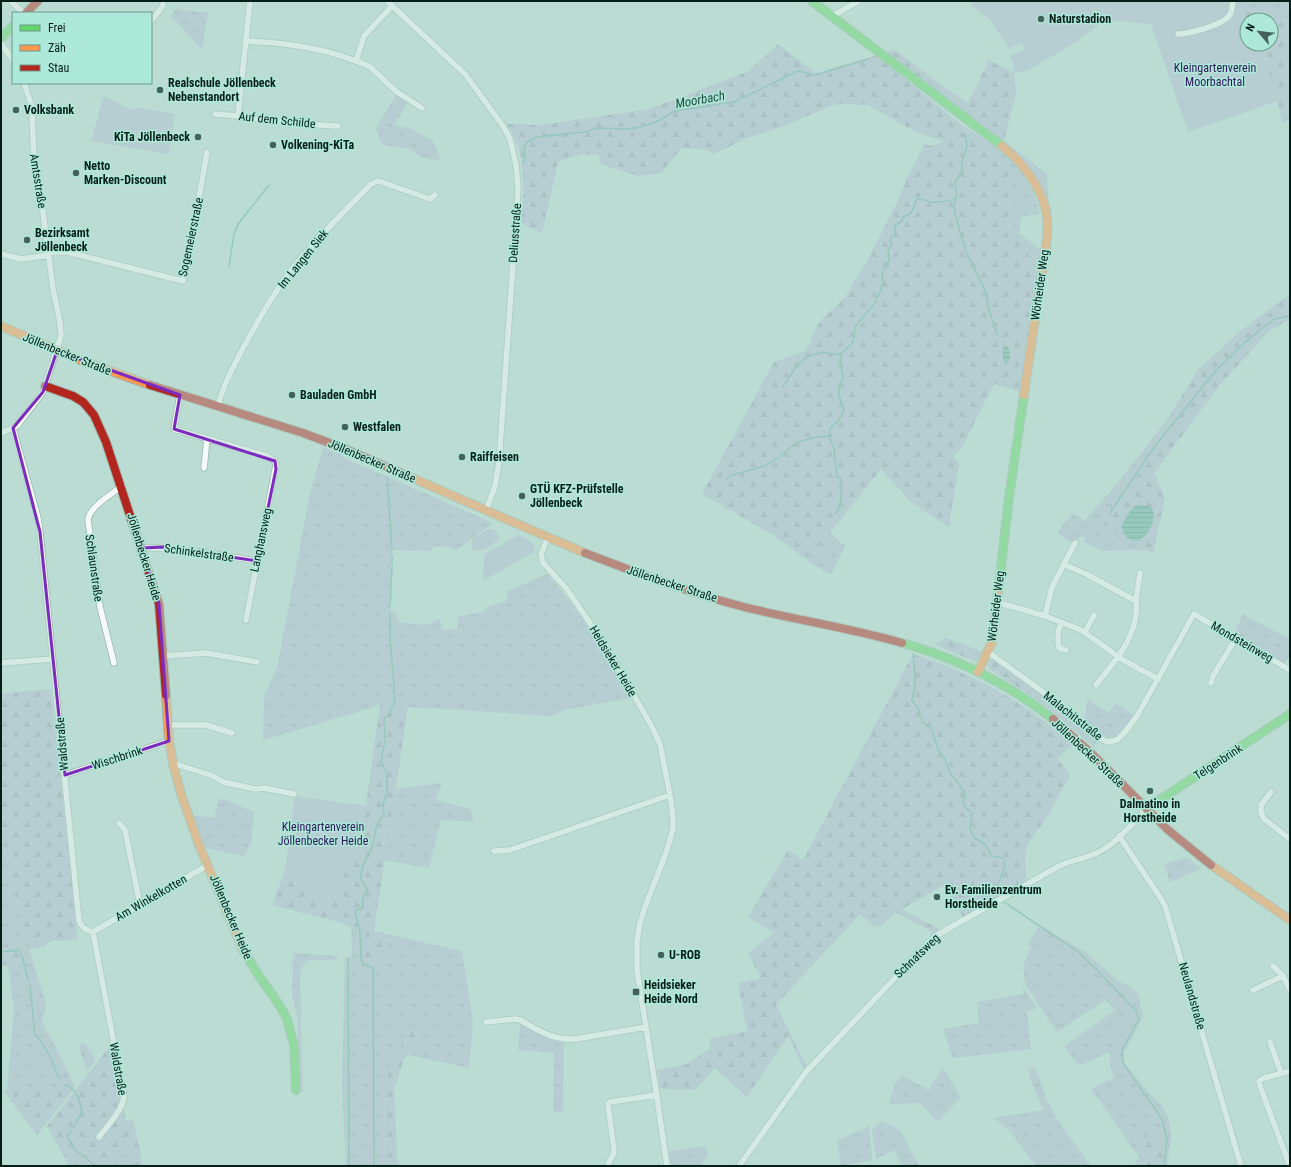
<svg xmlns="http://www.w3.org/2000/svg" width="1291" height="1167" viewBox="0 0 1291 1167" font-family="'Roboto Condensed',sans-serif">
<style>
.grass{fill:url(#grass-tufts)}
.forest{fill:url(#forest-firs)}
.park{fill:url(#park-crowns)}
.garden{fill:#b2bbd1}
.water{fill:url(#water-rules)}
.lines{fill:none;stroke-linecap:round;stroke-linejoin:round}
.stream{stroke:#69b2a0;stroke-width:1.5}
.street-casing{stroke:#9bb5ae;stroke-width:7}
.fast-casing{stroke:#9bb5ae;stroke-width:10}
.slow-casing{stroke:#9bb5ae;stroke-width:10}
.jam-casing{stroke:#9bb5ae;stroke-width:10}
.street{stroke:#f5faf8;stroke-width:5.5}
.fast{stroke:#63d668;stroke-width:8}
.slow{stroke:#ff974d;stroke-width:8}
.jam{stroke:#b3261e;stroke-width:8}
.marked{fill:none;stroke:#7b2cbf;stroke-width:3;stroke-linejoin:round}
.poi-dot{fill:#456059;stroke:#ade9d8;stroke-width:1.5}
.labels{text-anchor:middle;stroke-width:3;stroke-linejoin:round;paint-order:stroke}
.poi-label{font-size:12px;font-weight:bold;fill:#061e18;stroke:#ade9d8;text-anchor:start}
.park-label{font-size:12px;fill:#30145d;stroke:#ade9d8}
.street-label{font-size:12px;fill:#061e18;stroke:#ade9d8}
.water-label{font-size:13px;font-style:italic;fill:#224a40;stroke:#ade9d8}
</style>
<defs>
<pattern id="grass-tufts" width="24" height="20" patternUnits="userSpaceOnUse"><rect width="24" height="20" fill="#b2bbd1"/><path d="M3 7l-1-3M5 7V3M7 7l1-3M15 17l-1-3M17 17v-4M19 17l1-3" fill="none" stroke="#98a0b3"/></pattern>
<pattern id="forest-firs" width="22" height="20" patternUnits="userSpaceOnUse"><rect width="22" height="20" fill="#b2bbd1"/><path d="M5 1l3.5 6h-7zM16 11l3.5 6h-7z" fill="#98a0b3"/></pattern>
<pattern id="park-crowns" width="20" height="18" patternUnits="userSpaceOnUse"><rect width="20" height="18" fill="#b2bbd1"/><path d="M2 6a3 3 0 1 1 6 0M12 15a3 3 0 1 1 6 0" fill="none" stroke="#98a0b3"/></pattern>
<pattern id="water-rules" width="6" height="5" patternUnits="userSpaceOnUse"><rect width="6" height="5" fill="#69b2a0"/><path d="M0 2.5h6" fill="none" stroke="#549081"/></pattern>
</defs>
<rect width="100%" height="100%" fill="#badcd2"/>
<path class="grass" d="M1235 1H1290V24L1257 12 1234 10Z
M397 94 408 102 394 125 412 129 423 136 432 139 441 161 422 157 407 148 382 145 376 128Z
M1007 157C1025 171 1035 192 1040 214L1021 217 1019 233 1041 250 1038 277 1019 233 1016 227Z
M1173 410V425L1131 483 1111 516 1109 518 1092 520 1090 522 1109 526 1115 533 1154 549V552L1146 550 1103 551 1084 542 1085 521 1092 512 1116 485 1163 425Z
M323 447 342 455 344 458 493 523 456 550 451 547 435 546 430 551 392 550 389 610 395 611 399 622C411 624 429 628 439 618L443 630 458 628 457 617 483 612 490 606 504 602 507 599 508 591 547 574C581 611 606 655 631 698L564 710 553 716 408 707 380 704 368 709 263 740 264 697 277 668 310 493Z
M830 533 845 546 832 573 829 574 805 559Z
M1242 614 1290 639V655L1285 663 1235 634Z
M1087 698 1108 713 1116 703 1134 716 1118 736 1110 739 1106 737 1085 721Z
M442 783 436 800 470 809 474 822 441 820 429 868 384 860 396 789Z
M219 799 226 800 254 812 251 843 244 856 206 848 192 815 214 818Z
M1 825 7 860 29 950 46 1003 45 1013 43 1016 42 1020 46 1030 54 1043 75 1087 7 1091 14 1009 8 965 20 962 8 947 1 945Z
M1187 857 1201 869 1170 882 1164 864Z
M1040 925 1084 951 1117 980 1132 988 1138 994 1143 1018 1124 1052V1062L1149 1093 1161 1105 1166 1113 1169 1120 1171 1138H1147L1139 1157 1091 1089 1114 1077 1111 1067 1109 1052 1079 1066 1064 1046 1116 1010 1105 1000 1057 1032 1027 987 1025 983 1023 967 1031 947 1027 945Z
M351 927 360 933 361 959 385 957 390 935 462 951 473 1023 469 1068 409 1055 417 1043 418 1031H409L408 1041 388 1073 385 1088 384 1166H346L342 1086 345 957 352 956Z
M293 953 337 956V960H309C302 964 301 969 300 976L303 1091 297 1090 298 1019 292 997Z
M1022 983 1024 989 1037 1008 1027 1012 1031 1049 953 1058 943 1029 979 1023 977 1002 1024 994Z
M520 1024 553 1040 564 1042 563 1111 553 1113 554 1053 518 1050Z
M943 1068 961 1097 938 1122 920 1103 889 1104 894 1087 901 1075 929 1090Z
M1036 1068 1047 1101 1056 1117 1090 1166H1036L1008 1129 994 1118 1043 1110 1030 1077 1028 1070Z
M882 1121 900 1130 919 1166H902L894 1150 876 1159 872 1130 874 1127Z
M869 1126 872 1156V1160L841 1166 837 1141Z
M706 1146 707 1152 710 1151 700 1166H671L669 1151Z"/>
<path class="forest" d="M1234 10 1257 12 1290 24V120L1283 123 1261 44H1271V20H1248Z
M778 44 816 73 877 55 955 120 990 143 1007 157 1016 227 1038 277 1021 392 994 384 962 447 953 457 959 463 949 527 910 501 881 469 830 533 805 559 773 535 702 494 774 362 805 351 810 344 814 331 820 321 845 297 866 263 899 199 907 177 919 156 924 144 932 146 944 141 927 136 907 127 868 105 839 104 830 106 782 127 747 138 714 154 707 150 683 148 681 149 663 171 661 173 637 176 601 164 598 155 583 154 560 161 557 166 542 233 521 223C524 190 528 152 506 124L539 125 650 109 749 71Z
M892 50H895L937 82 968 103 989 60 1014 73 1016 94 1004 141 1047 174 1049 214 1029 169 884 53Z
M1290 296V321H1286L1268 332 1220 385 1154 473 1165 498 1154 549C1136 542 1121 543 1109 526L1090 522 1092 520 1109 518 1111 516 1131 483 1173 425V410L1198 370 1238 333 1284 298Z
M946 638 981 651 983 655 981 660 974 661 934 644 943 639Z
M913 654C972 673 1027 703 1073 745L1057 758 1070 775C1058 793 1052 814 1037 831 1033 837 1028 842 1026 850 1024 859 1026 871 1026 881L963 917 944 885 902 909 940 930 928 937 931 934V931L895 912 881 926H874L860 914 776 1005 807 1067 804 1070 788 1036 747 1097 715 1068 695 1090 660 1089 657 1070 687 1064 711 1048 709 1039 747 1031 738 983 761 978 748 953 774 933 748 917 788 850 803 860Z
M993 659 996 660 1048 697 1099 741 1094 747 1055 714 1034 698 989 669 987 663 989 660Z
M51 689 78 939 61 941 54 940 49 942 45 946 29 950 7 860 1 825V694Z
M380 704 408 707 374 931 390 935 385 957 361 959 360 933 342 923 272 905 285 870 333 903 343 883 346 858 360 849Z
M1 945 19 948 25 952 26 958 20 962 1 966Z
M408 1031H418L417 1043 404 1060 394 1088 397 1157 400 1166H384L385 1088 388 1073 394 1058 403 1043 408 1041Z
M84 1043 96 1059 87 1071 79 1047Z
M111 1045 126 1121 133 1120 140 1150 142 1166H100L67 1161 47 1126Z
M75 1087 37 1135 3 1090 7 1091Z
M1147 1138H1171L1167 1166H1135Z"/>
<path class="park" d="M175 9 208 13 202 49 171 17Z
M1072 513 1085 521 1084 536 1072 542 1057 533Z
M58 1144 94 1155 99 1158 131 1150 134 1166H68Z"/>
<path class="garden" d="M971 1H1235L1234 10 1248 20H1247V44H1261L1277 101 1188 132 1151 24 1117 21 1102 23 1071 45 1029 70 1014 73 1013 63 1010 56 1024 50 1022 43 1009 48 990 20 973 7Z
M104 96 129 109 140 108 175 114 168 154 91 141Z
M488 529H492C497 531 500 536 498 540L484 550 475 551C471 548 470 543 473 539Z
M519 535C527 539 534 541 535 551L483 581 484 557 486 553Z
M295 796 366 806 360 849 356 857 346 858 343 883 333 903 285 870Z"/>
<path class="water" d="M1004 346 1008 347C1011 351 1011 361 1006 364 1002 360 1002 351 1004 346Z
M1136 505C1147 505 1157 506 1153 521 1149 531 1147 535 1138 541 1126 540 1126 537 1121 527 1125 518 1129 512 1136 505Z"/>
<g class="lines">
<path class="stream" d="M965 134 967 147 962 161V171L956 180 955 184 957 193 954 206 956 218 966 252 987 294 988 307 997 334
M523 162 525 160 524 148 526 143 536 137 585 132 597 128 628 129 641 127 658 121 675 111 734 102 798 71 815 75 869 59
M229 266 234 234 238 224 269 185
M783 387C792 372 802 354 821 353 828 352 834 355 840 354
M387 477 392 549
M727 479 732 475 764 466 778 458 796 443 812 438 829 436
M836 514C842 502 842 493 841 479L837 477 834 449 829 436 830 429 834 424 838 422 844 410 839 395V390L843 377 840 359 841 354 852 343 854 338 855 327 874 304 880 292 883 282 882 273 883 270 889 265 887 263 889 261 888 250 892 245 890 240 891 237 895 234V227L897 224 902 221 903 217 911 213 917 199C922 198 925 201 930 202 935 203 952 201 956 198
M1109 514 1155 446 1217 369 1251 337 1274 319 1290 316
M392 564V555
M390 608 392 567
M390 613V639L394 685V694
M913 654 915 672V686L912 700 918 709 923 722 932 730 939 752 945 759 950 773 964 791 965 795 963 802 964 806 972 813 970 829 974 838 985 844 992 856 1003 858C1010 871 995 877 999 891
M1004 902 1077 951 1098 971 1136 1011 1139 1019 1122 1050 1123 1063 1162 1119 1167 1139 1164 1166
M1 952 19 950 22 956 28 980
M348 959 349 1166
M30 987 35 1035 42 1042 52 1061 59 1078
M65 1085C77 1089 79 1099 82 1111L74 1127
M71 1131 67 1137 75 1150 96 1166
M374 1166 373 968 364 964 361 959 360 932 355 911 363 907V896L368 890 360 878 364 863 372 848 377 824 384 814 383 805 387 792V772C377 760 383 754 385 741 386 736 384 733 385 728L384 725V718L387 717 395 703 394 701 395 697"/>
<g class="street-casing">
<path id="street" d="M11 1 23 13
M387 1 465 74 503 126 510 139 516 165 518 186 517 208 499 462 495 486 486 511
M832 16 859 1
M151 21 162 7 164 1
M1178 34C1189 34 1222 25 1229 16 1232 13 1232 6 1233 1
M246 41C270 42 295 44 319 50 335 53 351 59 366 65L370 67 397 92 422 108
M1 44 13 60
M356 61 364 36 392 6
M215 114 238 116 241 117 303 124 338 126
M238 116 250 1
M49 252H67L183 281 189 255 207 152
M1 254 21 259 49 255
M180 395 174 429 267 456 275 461 276 465 246 620
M218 406C223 385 233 368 242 350 257 322 273 294 292 269 316 239 344 212 371 184L378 181 384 183 430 199 435 195
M13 428 38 518 40 532 79 921C82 928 86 931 93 932
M1 433 17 426 43 392 61 336 60 322 53 289 42 204 34 163 32 112 31 104 24 83
M204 468 207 439
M548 537 541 554 543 563 566 588 605 645 651 725 660 744 670 795 673 818V829L666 853 645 907 640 923 637 941V970L656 1091 667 1166
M141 548C180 547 218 555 257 561
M1063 564 1086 574 1136 601C1140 634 1115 661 1096 685
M1136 601 1140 573
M996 602 1045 616 1081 630 1123 660 1158 679
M1045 616 1052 587 1075 543
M1061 622C1058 630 1057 639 1059 648L1066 650
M1085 632 1094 615
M988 652 1043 692 1103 740 1108 742 1117 740 1125 732 1137 716 1194 614 1290 670
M163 656 206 653 257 662
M1 663 52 659
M114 663 100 607 88 520C89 507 112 494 122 486
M1211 683 1213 676 1236 638
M168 725H206L232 733
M172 763 213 776 223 782 255 789 264 788 294 794
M65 775 169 741
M1271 792 1261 805V813L1264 819 1290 839
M119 823 125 830 140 905
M1119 836 1160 897 1165 906 1241 1166
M494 851 510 850 670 795
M93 932 124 1097C122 1111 108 1125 99 1137
M93 932 208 865
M1273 966 1283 976 1290 990
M1253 990 1283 976
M486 1022 515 1019 520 1020C540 1031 552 1040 575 1039L646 1027
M1270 1042 1281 1073
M1290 1071 1264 1078 1259 1081 1260 1086 1289 1164 1290 1165
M607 1166 613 1155 614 1150 608 1104 610 1102 657 1095
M739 1166 806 1072 928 943 939 934 1059 866C1070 861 1081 859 1092 855 1114 847 1130 826 1146 809"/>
</g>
<g class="fast-casing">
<path id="fast" d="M812 1 1002 146
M1 38 13 26
M998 594 1009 497 1024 395
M902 643C957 658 1008 684 1053 719
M1146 809 1290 714
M243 950 259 976 280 1006 287 1019 294 1045 296 1090"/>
</g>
<g class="slow-casing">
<path id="slow" d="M1002 146C1022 162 1040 185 1046 211 1050 232 1044 259 1041 280 1035 319 1029 357 1024 395
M1 326 80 360 150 385
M401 473 506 519 585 553
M978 672 992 642 998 594
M166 695 169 741 174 768 181 794 199 845 243 950
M1211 865 1290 920"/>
</g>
<g class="jam-casing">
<path id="jam" d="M26 13 38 1
M150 385 303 433 343 448 401 473
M45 386 73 396 83 402 94 415 106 442 159 604 166 695
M585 553C637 573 690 593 744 607 796 620 850 628 902 643
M1053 719 1092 754 1168 830 1211 865"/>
</g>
<use href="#street" class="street"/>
<use href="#fast" class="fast"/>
<use href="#slow" class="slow"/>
<use href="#jam" class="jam"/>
</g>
<path d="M0 0H1291V1167H0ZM57 351 180 395 174 429 275 461 276 469 257 561 164 547 141 548 159 604 169 741 65 775 40 532 13 428 43 392Z" fill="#badcd2" fill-opacity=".55" fill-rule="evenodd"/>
<path class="marked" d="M57 351 180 395 174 429 275 461 276 469 257 561 164 547 141 548 159 604 169 741 65 775 40 532 13 428 43 392Z"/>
<g class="poi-dot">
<circle cx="1041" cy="19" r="4"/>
<circle cx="160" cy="90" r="4"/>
<circle cx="16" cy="110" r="4"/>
<circle cx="198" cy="137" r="4"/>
<circle cx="273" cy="145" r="4"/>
<circle cx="76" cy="173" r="4"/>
<circle cx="27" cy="240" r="4"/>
<circle cx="292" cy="395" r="4"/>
<circle cx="345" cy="427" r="4"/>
<circle cx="462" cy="457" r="4"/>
<circle cx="522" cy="496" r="4"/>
<circle cx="1150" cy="791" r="4"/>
<circle cx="937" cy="897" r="4"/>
<circle cx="661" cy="955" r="4"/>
<rect x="632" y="988" width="8" height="8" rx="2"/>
</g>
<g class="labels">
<g class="poi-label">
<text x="1049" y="23">Naturstadion</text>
<text x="168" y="87">Realschule Jöllenbeck<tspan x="168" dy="14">Nebenstandort</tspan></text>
<text x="24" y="114">Volksbank</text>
<text x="190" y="141" text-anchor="end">KiTa Jöllenbeck</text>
<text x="281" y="149">Volkening-KiTa</text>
<text x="84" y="170">Netto<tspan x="84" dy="14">Marken-Discount</tspan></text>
<text x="35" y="237">Bezirksamt<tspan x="35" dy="14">Jöllenbeck</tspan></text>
<text x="300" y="399">Bauladen GmbH</text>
<text x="353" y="431">Westfalen</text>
<text x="470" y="461">Raiffeisen</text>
<text x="530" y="493">GTÜ KFZ-Prüfstelle<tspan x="530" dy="14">Jöllenbeck</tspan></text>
<text x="1150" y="808" text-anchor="middle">Dalmatino in<tspan x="1150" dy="14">Horstheide</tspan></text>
<text x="945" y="894">Ev. Familienzentrum<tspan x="945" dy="14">Horstheide</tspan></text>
<text x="669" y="959">U-ROB</text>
<text x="644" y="989">Heidsieker<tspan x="644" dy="14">Heide Nord</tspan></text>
</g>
<g class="park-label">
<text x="1215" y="72">Kleingartenverein<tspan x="1215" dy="14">Moorbachtal</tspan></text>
<text x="323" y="831">Kleingartenverein<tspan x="323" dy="14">Jöllenbecker Heide</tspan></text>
</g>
<g class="street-label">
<text transform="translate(277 120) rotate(6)" y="4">Auf dem Schilde</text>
<text transform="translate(38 181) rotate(81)" y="4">Amtsstraße</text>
<text transform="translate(515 233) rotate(-86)" y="4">Deliusstraße</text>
<text transform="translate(191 237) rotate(-78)" y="4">Sogemeierstraße</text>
<text transform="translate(303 259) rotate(-51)" y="4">Im Langen Siek</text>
<text transform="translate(1040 285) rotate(-82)" y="4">Wörheider Weg</text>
<text transform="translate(67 354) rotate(22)" y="4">Jöllenbecker Straße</text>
<text transform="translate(372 461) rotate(23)" y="4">Jöllenbecker Straße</text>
<text transform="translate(261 540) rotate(-78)" y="4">Langhansweg</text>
<text transform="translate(199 553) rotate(8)" y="4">Schinkelstraße</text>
<text transform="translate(144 557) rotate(73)" y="4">Jöllenbecker Heide</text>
<text transform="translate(94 568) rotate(82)" y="4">Schlaunstraße</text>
<text transform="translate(672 584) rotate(18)" y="4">Jöllenbecker Straße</text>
<text transform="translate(996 606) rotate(-83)" y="4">Wörheider Weg</text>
<text transform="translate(1242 642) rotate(30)" y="4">Mondsteinweg</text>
<text transform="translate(613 661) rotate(59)" y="4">Heidsieker Heide</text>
<text transform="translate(1073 716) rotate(38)" y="4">Malachitstraße</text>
<text transform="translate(62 744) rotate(-95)" y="4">Waldstraße</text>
<text transform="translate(1088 753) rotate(43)" y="4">Jöllenbecker Straße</text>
<text transform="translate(117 758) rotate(-18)" y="4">Wischbrink</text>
<text transform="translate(1218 762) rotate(-33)" y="4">Telgenbrink</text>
<text transform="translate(151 898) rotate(-30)" y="4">Am Winkelkotten</text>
<text transform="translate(231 917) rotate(67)" y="4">Jöllenbecker Heide</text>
<text transform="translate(917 956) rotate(-44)" y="4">Schnatsweg</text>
<text transform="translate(1192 996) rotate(74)" y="4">Neulandstraße</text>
<text transform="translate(118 1069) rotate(80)" y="4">Waldstraße</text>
</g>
<g class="water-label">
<text transform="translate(700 99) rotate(-10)" y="5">Moorbach</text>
</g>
</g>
<rect width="1291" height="1167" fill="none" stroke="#061e18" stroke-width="4"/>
<rect x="12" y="12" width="140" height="72" fill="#ade9d8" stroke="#6a988b"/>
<rect x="20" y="25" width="20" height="6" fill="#63d668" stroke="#6a988b"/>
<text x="48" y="32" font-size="12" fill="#061e18">Frei</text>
<rect x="20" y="45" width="20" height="6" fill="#ff974d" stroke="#6a988b"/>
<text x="48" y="52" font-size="12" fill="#061e18">Zäh</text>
<rect x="20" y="65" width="20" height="6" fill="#b3261e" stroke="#6a988b"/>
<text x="48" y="72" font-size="12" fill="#061e18">Stau</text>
<g transform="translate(1259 32) rotate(298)"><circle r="19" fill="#ade9d8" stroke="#6a988b"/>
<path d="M0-3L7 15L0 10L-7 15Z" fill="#456059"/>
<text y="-6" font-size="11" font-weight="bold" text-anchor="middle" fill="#061e18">N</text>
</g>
</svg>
